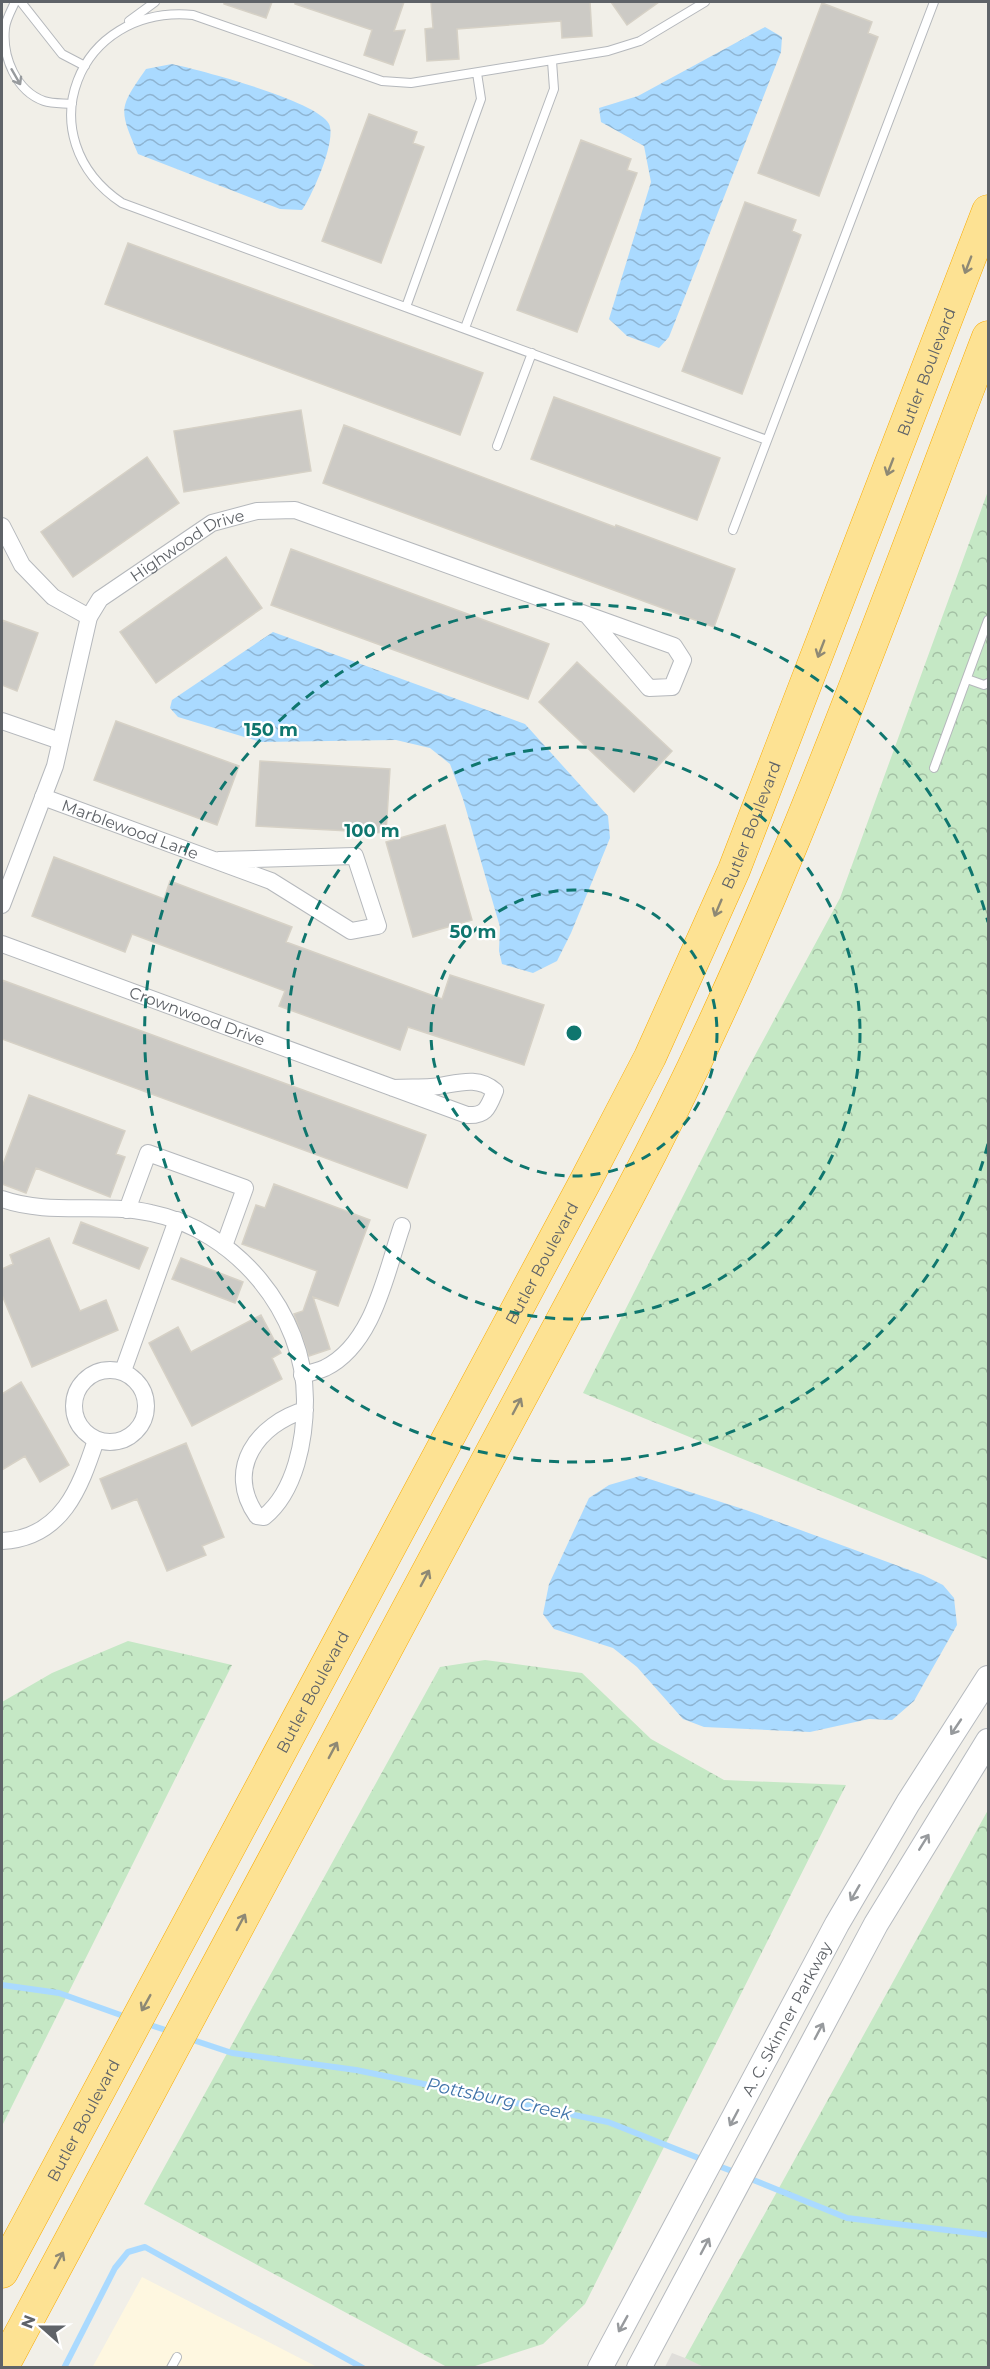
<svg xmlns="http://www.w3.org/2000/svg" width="990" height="2369" viewBox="0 0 990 2369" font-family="Montserrat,sans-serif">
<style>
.commercial{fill:#fef7e0}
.industrial{fill:#e0deda}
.forest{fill:url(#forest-crowns)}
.water{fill:url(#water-waves)}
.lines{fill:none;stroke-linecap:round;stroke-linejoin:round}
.stream{stroke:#aadaff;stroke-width:6}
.building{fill:#cccac5;stroke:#d6d1c6;stroke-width:1.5}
.service-casing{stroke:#b5b8bc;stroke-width:10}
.minor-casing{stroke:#b5b8bc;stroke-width:18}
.secondary-casing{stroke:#b6babf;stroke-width:26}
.motorway-casing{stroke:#f9ab00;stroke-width:33}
.service{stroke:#fff;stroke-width:8}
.minor{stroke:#fff;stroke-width:16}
.secondary{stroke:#fff;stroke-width:24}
.motorway{stroke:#fde293;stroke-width:32}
.oneway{stroke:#979a9d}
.oneway2{stroke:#8e8975}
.ring{fill:none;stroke:#0f766e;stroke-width:3;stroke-dasharray:10 8}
.labels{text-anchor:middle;stroke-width:4.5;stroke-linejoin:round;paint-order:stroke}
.street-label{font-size:16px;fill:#5f6368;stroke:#fff}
.water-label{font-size:18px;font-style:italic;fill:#4174aa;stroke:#fff}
.centre{fill:#0f766e;stroke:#fff;stroke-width:3}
.ring-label{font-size:18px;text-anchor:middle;font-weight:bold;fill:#0f766e;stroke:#fff;stroke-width:4.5;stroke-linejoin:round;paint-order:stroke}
</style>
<defs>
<pattern id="forest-crowns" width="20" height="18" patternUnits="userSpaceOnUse" patternTransform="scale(1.5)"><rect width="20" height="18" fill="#c5e8c5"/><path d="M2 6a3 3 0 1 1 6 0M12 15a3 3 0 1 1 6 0" fill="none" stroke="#a3c0a4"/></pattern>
<pattern id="water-waves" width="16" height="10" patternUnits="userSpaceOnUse" patternTransform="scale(1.5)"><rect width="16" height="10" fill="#aadaff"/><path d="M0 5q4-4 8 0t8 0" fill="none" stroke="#8eb4d2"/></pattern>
</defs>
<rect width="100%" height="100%" fill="#f1efe8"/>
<path class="commercial" d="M142 2277 317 2367 92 2368Z"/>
<path class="industrial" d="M672 2353 685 2358 706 2367H665Z"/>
<path class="forest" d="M988 491V1560L583 1393 746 1072 840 898Z
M128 1641 232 1665 2 2126V1702L52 1673Z
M485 1660 582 1673 651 1739 724 1780 846 1785 585 2304 543 2344 472 2367H447L144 2204 440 1667Z
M988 1810V2367L706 2368 685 2358Z"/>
<path class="water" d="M765 27 782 37 781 52 669 337 659 348 627 336 609 319 651 182 644 146 601 122 599 108 638 96Z
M172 64C200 70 318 101 329 124 337 140 312 196 302 210L280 209 138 154C119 109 118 109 146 69Z
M273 632 525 724 608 816 610 838 571 933 557 961 533 973 502 964 499 951 500 927 463 799 450 764 430 748 396 740 261 742 178 717 170 708 172 700Z
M640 1476 746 1510 923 1575 943 1585 954 1598 957 1625 914 1701 892 1720 869 1719 810 1732 704 1727 683 1719 637 1667 613 1648 554 1629 543 1614 549 1584 589 1498 609 1485Z"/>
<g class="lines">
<path class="stream" d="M2 1985 59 1993 129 2018
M144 2023 172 2032
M190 2039 232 2053 356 2070 608 2122 706 2161
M716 2165 737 2173
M746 2177 847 2218 988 2235
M64 2368 115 2268 128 2252 145 2247 363 2368"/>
</g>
<path class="building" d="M224 2H272L266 18 224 4Z
M295 2H404L394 31 405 30 393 65 364 55 372 30 295 4Z
M431 2H590L592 36 562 38 561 21 457 29 459 59 427 61 425 29 433 28Z
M611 2H659L627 25Z
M822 3 872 22 868 33 878 37 819 196 758 173Z
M369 114 417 132 413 143 424 147 381 263 322 241Z
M581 140 631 159 627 170 637 173 577 332 517 310Z
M745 202 796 220 792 231 801 235 742 394 682 371Z
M128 243 483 373 460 435 105 304Z
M554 397 720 458 697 520 531 459Z
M301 410 311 471 184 492 174 431Z
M344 425 615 527 616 525 735 569 714 627 323 483Z
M147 457 179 503 73 577 41 532Z
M291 549 549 644 528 699 271 605Z
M226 557 262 608 156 683 120 632Z
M2 620 38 633 17 691 2 685Z
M577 662 672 751 634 792 539 702Z
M116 721 239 766 217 825 94 780Z
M260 761 390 769 386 833 256 826Z
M445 825 472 920 413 937 386 842Z
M54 857 164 899 170 881 292 927 286 942 442 999 450 975 544 1005 524 1065 408 1027 400 1050 279 1006 285 991 132 934 125 952 32 916Z
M2 980 426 1135 407 1188 2 1039Z
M29 1095 125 1131 116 1154 125 1157 110 1197 36 1168 26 1193 2 1184V1167Z
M274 1184 370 1220 338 1306 313 1297 330 1349 309 1356 294 1314 303 1311 317 1271 242 1244 256 1205 265 1208Z
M81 1222 148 1248 139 1269 73 1243Z
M49 1238 80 1311 106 1300 118 1330 32 1367 2 1295V1269L13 1264 10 1255Z
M181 1258 243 1282 235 1303 172 1279Z
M261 1315 281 1353 272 1358 282 1379 192 1426 149 1343 178 1327 191 1352Z
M21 1382 69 1465 40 1482 25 1456 2 1470V1394Z
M186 1443 224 1537 202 1546 206 1555 167 1571 137 1499 112 1509 100 1479Z"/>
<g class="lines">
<g class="service-casing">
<path id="service" d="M15 2C12 9 6 19 5 28 2 57 16 91 44 101 53 104 64 103 72 104
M21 2 62 54 85 66
M705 2 640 41 608 51 411 83 382 81 193 15C77 4 25 138 122 203L767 440
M129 21 155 2
M406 307 481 99 477 73
M465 328 554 89 552 61
M497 446 532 353
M733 530 934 2
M967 679 984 685 988 683
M934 768 988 620
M171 2368 177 2357"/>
</g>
<g class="minor-casing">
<g id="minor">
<path d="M2 526 22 565 53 597 89 617"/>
<path d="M2 721 60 741"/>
<path id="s1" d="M43 797 271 881 351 931 378 926 355 856 219 860"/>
<path id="s2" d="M2 905 55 766 89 617 100 599 212 523 257 511 295 510 674 646 683 660 672 687 649 688 587 615"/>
<path id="s3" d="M2 944 467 1115C486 1116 488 1108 495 1091 476 1074 454 1085 431 1087 419 1088 406 1087 393 1088"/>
<path d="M2 1199C50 1216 102 1202 151 1213 236 1230 305 1313 305 1400 305 1439 296 1491 264 1517L257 1516C224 1469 258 1424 305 1410"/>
<path d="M127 1210 148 1153 245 1188 224 1246"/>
<circle cx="110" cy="1406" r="36"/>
<path d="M123 1371 177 1220"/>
<path d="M302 1375C310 1373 318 1371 325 1368 374 1344 386 1272 402 1226"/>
<path d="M2 1541C62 1538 80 1488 96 1440"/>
</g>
</g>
<g class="secondary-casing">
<g id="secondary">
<path id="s4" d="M600 2368 837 1924 908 1803 988 1678"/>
<path d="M639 2368 876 1924 988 1741"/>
</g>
</g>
<g class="motorway-casing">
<g id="motorway">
<path id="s5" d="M2 2272 585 1182 650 1057 734 870 988 211"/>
<path d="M2 2368 628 1197C774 922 877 627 988 337"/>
</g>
</g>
<use href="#service" class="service"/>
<use href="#minor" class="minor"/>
<use href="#secondary" class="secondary"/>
<use href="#motorway" class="motorway"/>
</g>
<defs><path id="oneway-shaft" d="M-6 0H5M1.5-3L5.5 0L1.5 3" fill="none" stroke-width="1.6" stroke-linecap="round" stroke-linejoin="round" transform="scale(1.5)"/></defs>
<g class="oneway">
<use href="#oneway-shaft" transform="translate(16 77) rotate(60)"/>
<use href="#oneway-shaft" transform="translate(956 1727) rotate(124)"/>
<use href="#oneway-shaft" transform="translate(924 1842) rotate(-58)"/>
<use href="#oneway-shaft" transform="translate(855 1893) rotate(120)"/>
<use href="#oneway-shaft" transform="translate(819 2031) rotate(-62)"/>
<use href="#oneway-shaft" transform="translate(734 2118) rotate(118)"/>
<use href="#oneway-shaft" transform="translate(705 2246) rotate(-62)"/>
<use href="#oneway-shaft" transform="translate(623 2324) rotate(119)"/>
</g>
<g class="oneway2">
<use href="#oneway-shaft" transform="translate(968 265) rotate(111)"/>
<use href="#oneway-shaft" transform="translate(890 467) rotate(111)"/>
<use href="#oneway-shaft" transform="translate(821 649) rotate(111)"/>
<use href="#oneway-shaft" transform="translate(718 908) rotate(113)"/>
<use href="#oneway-shaft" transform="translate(517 1406) rotate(-62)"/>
<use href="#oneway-shaft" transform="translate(425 1578) rotate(-62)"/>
<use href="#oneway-shaft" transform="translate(333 1750) rotate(-62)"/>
<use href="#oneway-shaft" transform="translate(241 1922) rotate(-62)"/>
<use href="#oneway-shaft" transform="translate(146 2003) rotate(119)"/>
<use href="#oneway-shaft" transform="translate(59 2260) rotate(-62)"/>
</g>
<g class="ring">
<circle cx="574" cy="1033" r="143"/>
<circle cx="574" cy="1033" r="286"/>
<path d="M988 1144A429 429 0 1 1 988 922"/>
</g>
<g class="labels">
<g class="street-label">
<text dy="6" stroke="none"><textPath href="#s5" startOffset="2116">Butler Boulevard</textPath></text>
<text dy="6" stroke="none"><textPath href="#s2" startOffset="426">Highwood Drive</textPath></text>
<text dy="6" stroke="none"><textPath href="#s5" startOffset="1630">Butler Boulevard</textPath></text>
<text dy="6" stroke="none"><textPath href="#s1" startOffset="93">Marblewood Lane</textPath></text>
<text dy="6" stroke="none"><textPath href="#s3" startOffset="208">Crownwood Drive</textPath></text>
<text dy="6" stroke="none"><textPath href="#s5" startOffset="1144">Butler Boulevard</textPath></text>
<text dy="6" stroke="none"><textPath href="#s5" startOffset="658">Butler Boulevard</textPath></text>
<text dy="6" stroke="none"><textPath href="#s4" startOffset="396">A. C. Skinner Parkway</textPath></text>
<text dy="6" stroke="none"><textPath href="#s5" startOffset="172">Butler Boulevard</textPath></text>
</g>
<g class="water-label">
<text transform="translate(499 2099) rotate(12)" y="6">Pottsburg Creek</text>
</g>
</g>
<circle cx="574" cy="1033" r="9" class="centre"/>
<g class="ring-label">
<text x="271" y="736">150 m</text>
<text x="372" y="837">100 m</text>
<text x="473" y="938">50 m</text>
</g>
<rect width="990" height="2369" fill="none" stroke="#5f6368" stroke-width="6"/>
<g transform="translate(42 2327) rotate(291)" stroke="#ffffff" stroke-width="4.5" paint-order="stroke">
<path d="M0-4.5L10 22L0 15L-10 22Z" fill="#5f6368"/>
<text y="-9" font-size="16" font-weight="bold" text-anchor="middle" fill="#5f6368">N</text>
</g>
</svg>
